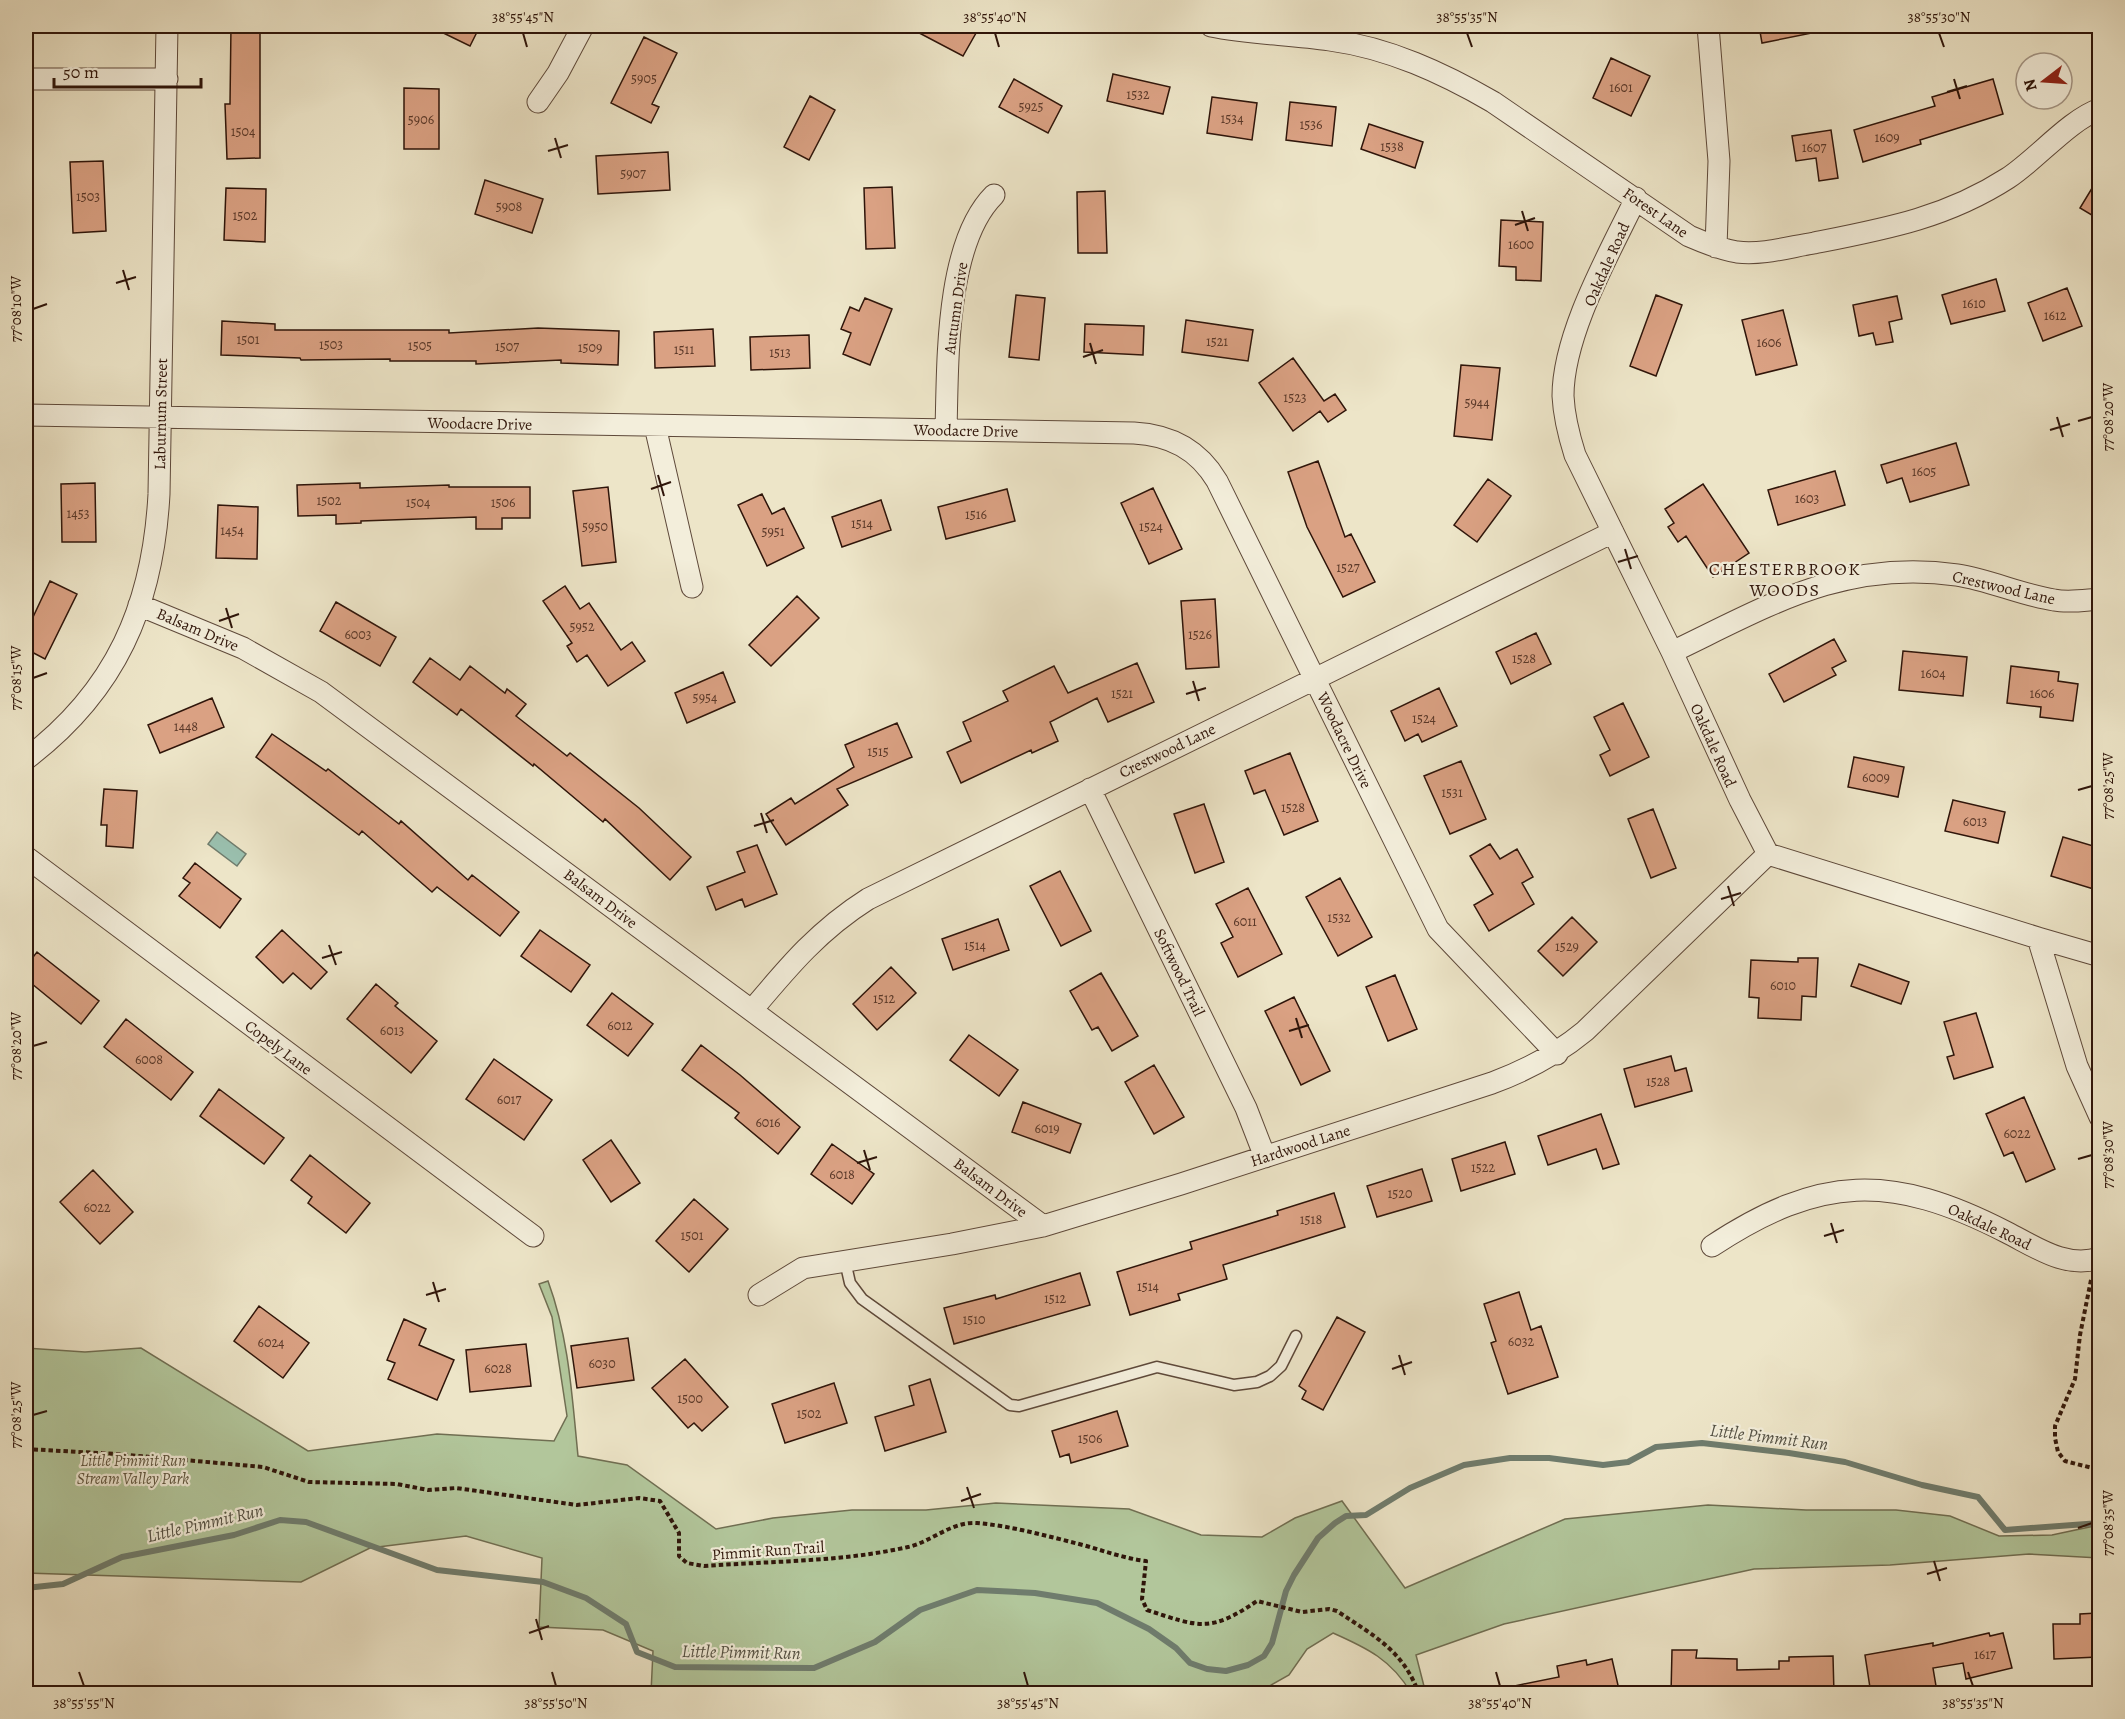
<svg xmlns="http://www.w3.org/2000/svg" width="2125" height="1719" viewBox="0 0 2125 1719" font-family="Alegreya,serif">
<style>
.green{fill:#b2c69b;stroke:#706e52;stroke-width:1.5}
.water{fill:#9ac0af;stroke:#6f7c6d;stroke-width:1.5}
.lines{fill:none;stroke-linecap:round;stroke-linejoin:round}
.stream{stroke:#6f7c6d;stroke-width:6}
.building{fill:#daa183;stroke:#2f150a;stroke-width:1.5}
.lane-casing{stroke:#5e493a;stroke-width:13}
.street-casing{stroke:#5e493a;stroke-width:23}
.path{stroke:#2f150a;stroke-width:4;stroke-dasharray:4.5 3;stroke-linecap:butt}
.lane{stroke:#f3eedb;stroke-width:10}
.street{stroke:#f3eedb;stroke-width:21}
.ticks{fill:none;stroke:#2f150a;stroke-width:2}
.labels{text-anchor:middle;stroke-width:4.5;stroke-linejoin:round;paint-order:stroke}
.number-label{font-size:14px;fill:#5a3828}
.street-label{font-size:16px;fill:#2f150a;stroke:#f3eedb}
.park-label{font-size:16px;font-style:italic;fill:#5d533d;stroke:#f3eedb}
.neighbourhood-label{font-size:18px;letter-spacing:1.5px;fill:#2f150a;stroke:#f3eedb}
.water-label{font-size:18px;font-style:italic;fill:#545144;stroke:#f3eedb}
.neatline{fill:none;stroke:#2f150a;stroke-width:2}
.ticks-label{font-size:15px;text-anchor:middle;fill:#2f150a}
</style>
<rect width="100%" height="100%" fill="#ede5c8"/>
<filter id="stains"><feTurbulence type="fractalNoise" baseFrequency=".00333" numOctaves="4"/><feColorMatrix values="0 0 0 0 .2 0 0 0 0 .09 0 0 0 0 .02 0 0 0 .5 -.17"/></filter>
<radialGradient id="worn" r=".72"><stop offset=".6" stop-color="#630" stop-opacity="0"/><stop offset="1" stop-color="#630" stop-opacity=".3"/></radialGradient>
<path class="green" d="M548 1281C569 1338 572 1396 578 1456L627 1465 716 1529 773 1518 852 1510H926L996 1503 1129 1509 1201 1535 1262 1537 1295 1518 1342 1501 1405 1588 1565 1519 1708 1505 1806 1510H1896L1950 1516 1999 1536 2052 1535 2099 1525V1558L2029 1554 1890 1565 1754 1569 1504 1624 1416 1655 1426 1694 1411 1693C1392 1660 1367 1648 1333 1633L1307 1649 1289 1675 1257 1693H651L653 1651 603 1630 539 1627 542 1558 466 1536 370 1548 301 1582 26 1573V1348L85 1352 141 1348 308 1451 437 1434 554 1441 567 1416 552 1317 539 1284Z"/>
<path class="water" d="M217 832 246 854 237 866 208 844Z"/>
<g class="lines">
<path class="stream" d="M26 1588 63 1584 122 1557 234 1535 280 1520 306 1522 437 1570 543 1582 586 1598 626 1624 637 1652 675 1667 814 1668 875 1642 920 1610 977 1590 1035 1593 1097 1603 1149 1629 1176 1648 1190 1663 1207 1669 1226 1671 1248 1665 1264 1656 1272 1643 1286 1591 1294 1575 1318 1538 1335 1523 1346 1516 1366 1515 1410 1488 1464 1465 1510 1458H1549L1603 1465 1628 1462 1656 1447 1702 1443 1789 1453 1845 1462 1922 1485 1978 1497 2005 1530 2100 1523"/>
</g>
<path class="building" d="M231 26H260V158L227 159 225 104H230Z
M429 26H480L470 46Z
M906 26H980L963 56Z
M1759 26H1811L1812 33 1762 43Z
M644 37 677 53 652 104 659 107 651 123 611 103Z
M1611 58 1650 76 1631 116 1593 98Z
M1113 74 1170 87 1163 114 1107 101Z
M1014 79 1062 106 1048 133 999 107Z
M1993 79 2003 114 1920 140 1921 144 1863 162 1854 130 1935 106 1932 97Z
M404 88 439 89V149H404Z
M810 96 835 110 809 160 784 147Z
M1212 97 1257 103 1252 140 1207 133Z
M1290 102 1336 107 1332 146 1286 140Z
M1369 124 1423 142 1415 168 1361 149Z
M1831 130 1838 178 1819 181 1816 158 1796 161 1792 136Z
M668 152 670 190 598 194 596 156Z
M103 161 106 231 73 233 70 162Z
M2100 175V220L2080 208Z
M485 180 543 199 532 233 475 214Z
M892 187 895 248 866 249 864 188Z
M226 188 266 189 265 242 224 240Z
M1105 191 1107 253H1078L1077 192Z
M1501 220 1543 222 1541 281 1516 280V267L1499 266Z
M1996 279 2005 311 1951 324 1942 295Z
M2067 288 2082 326 2043 341 2028 303Z
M1016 295 1045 298 1039 360 1009 357Z
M1656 295 1682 305 1656 376 1630 366Z
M1897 296 1902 319 1889 322 1893 342 1876 345 1873 333 1859 336 1853 305Z
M865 298 892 309 870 365 843 354 851 333 841 329 850 307 859 311Z
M1783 310 1797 365 1756 375 1742 320Z
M1186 320 1253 330 1248 361 1182 352Z
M222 321 275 324V330H449V333L538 328 619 331 618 365 561 363V360L476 364V361H390V359L301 360 300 358 221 355Z
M1085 324 1144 326 1143 355 1084 352Z
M713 329 715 366 655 368 654 332Z
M809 335 810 368 751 370 750 337Z
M1293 358 1324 401 1335 394 1346 410 1328 422 1320 411 1293 431 1259 383Z
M1461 365 1500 368 1492 440 1454 436Z
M1956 443 1969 485 1910 502 1902 478 1887 483 1881 465Z
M1318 461 1345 537 1351 534 1375 582 1343 597 1307 527 1288 472Z
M1835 471 1845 505 1778 525 1768 490Z
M1488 479 1511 496 1477 542 1454 525Z
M95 483 96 542H62L61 484Z
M360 483V488L449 485V487H530V518H502V529H476V517L361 521V523L336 524V515L298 516 297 485Z
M1703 484 1749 553 1713 577 1686 536 1678 542 1668 527 1674 523 1665 509Z
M608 487 616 562 582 566 573 491Z
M1153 488 1182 549 1149 564 1121 503Z
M1007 489 1015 521 946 539 938 507Z
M762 494 772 514 784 508 804 548 767 566 738 505Z
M881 500 891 530 842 547 832 517Z
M218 505 258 507 257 559 216 558Z
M50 581 77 594 45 659 26 649V632Z
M565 586 580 609 589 603 621 650 632 642 645 661 608 686 587 655 577 662 567 646 572 643 543 601Z
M797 596 819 618 771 666 749 645Z
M1215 599 1219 667 1186 669 1181 601Z
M336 602 396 637 380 666 320 631Z
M1536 633 1551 664 1511 684 1496 652Z
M1834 639 1846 661 1832 668 1836 675 1784 702 1769 674Z
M1903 651 1967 657 1963 696 1899 690Z
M430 658 460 680 470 666 505 693 507 689 526 704 516 716 567 756 570 753 639 808 691 857 670 880 605 819 603 822 534 764 533 766 461 709 457 715 413 682Z
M1137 663 1154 702 1108 722 1097 698 1050 722 1058 741 1032 753 1031 750 961 783 947 752 971 741 963 722 1008 701 1003 691 1054 666 1068 693Z
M2011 666 2059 672 2058 681 2078 684 2073 721 2040 717 2041 707 2007 703Z
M723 672 735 702 687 723 675 693Z
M1439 688 1457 726 1422 742 1418 734 1405 741 1391 711Z
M212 698 224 727 160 753 148 725Z
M1623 703 1649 757 1610 776 1600 755 1610 750 1594 717Z
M897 723 912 757 837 789 848 805 786 845 766 814 791 798 795 804 854 767 845 745Z
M272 734 326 771 328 769 399 824 401 821 468 880 472 875 519 912 500 936 437 887 432 892 362 831 359 835 256 757Z
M1290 753 1318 821 1284 835 1265 790 1254 794 1245 771Z
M1854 757 1904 767 1898 797 1848 787Z
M1461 761 1486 819 1450 834 1424 776Z
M104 789 137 791 133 848 106 846 107 825H101Z
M1953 800 2005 812 1998 843 1945 831Z
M1204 804 1224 862 1195 873 1174 814Z
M1653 809 1676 868 1651 878 1628 819Z
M2063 837 2100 848V891L2051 876Z
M1490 844 1500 859 1517 849 1533 877 1522 883 1534 904 1489 931 1474 905 1493 894 1470 856Z
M757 845 777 894 745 907 742 899 716 910 707 887 745 872 737 852Z
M195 863 241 899 220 928 179 896 190 883 183 878Z
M1060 871 1091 931 1061 946 1030 886Z
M1340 878 1372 937 1338 956 1306 897Z
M1248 888 1282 954 1238 977 1221 943 1233 937 1216 904Z
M1572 917 1597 942 1563 976 1538 951Z
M998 919 1009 950 953 970 942 939Z
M282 930 327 972 311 989 293 973 283 983 256 957Z
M540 930 590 965 571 992 521 956Z
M37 952 99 1001 81 1024 26 979V966Z
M1798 958H1818L1816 997 1802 996 1801 1020 1758 1018 1759 998 1749 997 1751 960 1798 962Z
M1859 964 1909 982 1901 1004 1851 986Z
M891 967 916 993 877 1030 853 1004Z
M1101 973 1138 1036 1112 1051 1098 1027 1092 1030 1070 991Z
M1395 975 1417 1029 1388 1041 1366 987Z
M376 984 398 1003 395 1006 437 1041 411 1073 347 1019Z
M612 993 653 1024 628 1056 587 1025Z
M1294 997 1330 1071 1301 1085 1265 1011Z
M1976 1013 1993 1067 1954 1079 1947 1057 1954 1055 1944 1022Z
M126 1019 193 1072 171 1100 104 1047Z
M969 1035 1018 1070 999 1096 950 1060Z
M701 1045 740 1075 800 1127 778 1154 735 1118 739 1113 682 1070Z
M1671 1056 1675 1071 1686 1068 1692 1091 1635 1107 1624 1069Z
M494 1059 552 1100 524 1140 466 1099Z
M1154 1065 1184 1117 1154 1134 1125 1082Z
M219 1089 284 1138 264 1164 200 1116Z
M2024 1097 2055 1169 2026 1182 2013 1152 2004 1156 1986 1114Z
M1023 1102 1081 1124 1070 1153 1012 1132Z
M1601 1114 1619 1164 1603 1169 1596 1149 1548 1165 1538 1136Z
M611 1140 640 1183 611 1202 583 1160Z
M1505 1142 1515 1174 1461 1191 1452 1159Z
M832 1144 874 1174 852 1204 811 1174Z
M310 1155 370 1203 346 1233 308 1203 312 1197 291 1180Z
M1422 1169 1432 1201 1377 1217 1367 1186Z
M93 1170 133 1212 100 1244 60 1202Z
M1334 1193 1345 1227 1223 1265 1227 1279 1178 1294 1180 1300 1130 1315 1117 1272 1192 1249 1190 1242 1278 1215 1277 1211Z
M694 1199 728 1229 689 1272 656 1241Z
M1080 1273 1090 1305 954 1344 944 1308 995 1295 996 1299Z
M1519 1292 1531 1330 1541 1326 1558 1377 1508 1394 1491 1343 1496 1341 1484 1304Z
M259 1306 309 1343 283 1378 234 1341Z
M1337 1317 1365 1332 1323 1410 1302 1399 1306 1391 1299 1386Z
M404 1319 426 1329 419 1345 454 1360 437 1400 388 1379 395 1363 387 1360Z
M628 1338 634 1380 577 1388 571 1346Z
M526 1344 531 1386 470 1392 466 1350Z
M685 1359 728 1407 702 1431 694 1423 688 1428 652 1388Z
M930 1379 946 1432 885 1451 875 1417 914 1405 909 1386Z
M834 1383 847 1423 785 1443 772 1404Z
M1117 1411 1128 1446 1071 1463 1069 1454 1060 1457 1052 1431Z
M2097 1613V1624H2100L2098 1657 2054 1659 2053 1624H2080V1614Z
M1989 1633 1990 1636 2003 1633 2012 1668 1966 1679 1963 1663 1933 1668 1936 1686 1891 1694H1871L1865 1655 1933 1643V1646Z
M1672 1650H1697L1696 1658 1737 1659V1670L1779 1669V1661H1789V1657L1833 1656 1834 1694H1671Z
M1612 1659 1620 1694H1514V1686L1559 1677 1557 1666 1586 1660 1587 1665Z"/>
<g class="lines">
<g class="lane-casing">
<path id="lane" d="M845 1261 850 1283 862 1299 1010 1405 1019 1406 1157 1367 1234 1385 1257 1382 1270 1376 1281 1366 1296 1336"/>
</g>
<g class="street-casing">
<path id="street" d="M1211 26C1250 34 1291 34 1330 40 1389 48 1443 73 1493 102L1689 236C1705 243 1720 249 1737 252 1763 255 1789 247 1814 243 1885 229 1946 218 2008 178 2037 159 2069 120 2100 109
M1708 26 1719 161 1716 247
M31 79H167
M538 102 558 73 583 26
M1636 198C1609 254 1563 334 1563 396 1564 417 1569 436 1575 455L1672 652 1740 800 1768 854 2038 938 2077 1066 2100 1117
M26 415 1134 433C1170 435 1198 449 1217 481L1438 929 1557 1054
M655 426 692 587
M946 430C948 363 945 244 994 195
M139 605 243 648 321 692 1043 1226
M1672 652C1770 605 1844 559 1957 575 1990 580 2021 595 2054 600 2069 603 2085 600 2100 599
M26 759C116 691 153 606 159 494L167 26
M1090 789 1246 1108 1265 1157
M26 857 533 1236
M2038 938 2100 956
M752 1010C789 966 819 930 868 899L1613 532
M1712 1246C1820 1175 1891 1173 2006 1232 2036 1247 2065 1269 2100 1258
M759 1295 803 1268 952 1244 1043 1226 1181 1184 1492 1083C1527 1070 1556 1055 1585 1031L1768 854"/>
</g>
<path class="path" d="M2091 1280 2080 1335 2075 1379 2055 1426V1438L2058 1452 2065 1461 2100 1470
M26 1449 117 1454 263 1467 309 1482 397 1484 428 1490 456 1488 577 1505 639 1498 660 1501 679 1533V1556L687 1563 704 1566C772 1561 842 1562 908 1547 931 1542 952 1521 977 1523 1011 1526 1047 1536 1079 1544 1102 1550 1122 1558 1146 1561L1142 1599 1147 1610C1199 1627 1210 1633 1257 1601L1302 1612 1329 1609 1337 1611C1374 1636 1403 1650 1419 1694"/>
<use href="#lane" class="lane"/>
<use href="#street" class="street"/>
</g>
<path class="ticks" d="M523 33 527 47M995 33 999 47M1467 33 1472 47M1939 33 1944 47M1954 79 1960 99M1947 92 1967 86M555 138 561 158M548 151 568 145M1522 211 1528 231M1515 225 1535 218M123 270 129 290M116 283 136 277M33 309 47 304M1090 343 1096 364M1083 357 1103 350M2057 417 2063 437M2078 421 2092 417M2050 430 2070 424M658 475 664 496M651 489 671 482M1625 549 1631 569M1618 562 1638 556M226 608 232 628M219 621 239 614M33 678 47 673M1193 681 1199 701M1186 694 1206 688M2078 790 2092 786M761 813 767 833M754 826 774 820M1728 886 1734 906M1721 899 1741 893M329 945 336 965M322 958 342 952M1296 1018 1302 1038M1289 1031 1309 1025M33 1046 47 1042M864 1150 870 1170M2078 1159 2092 1155M857 1163 877 1157M1831 1223 1837 1243M1824 1236 1844 1230M433 1282 439 1302M426 1295 446 1289M1399 1355 1405 1375M1392 1369 1412 1362M33 1415 47 1411M967 1487 974 1508M961 1501 981 1494M2078 1528 2092 1523M1934 1561 1940 1581M1927 1574 1947 1568M536 1619 542 1640M529 1633 549 1626M79 1672 84 1686M552 1672 556 1686M1024 1672 1028 1686M1496 1672 1500 1686M1968 1672 1973 1686"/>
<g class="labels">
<g class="number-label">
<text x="644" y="83">5905</text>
<text x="1621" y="92">1601</text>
<text x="1138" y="99">1532</text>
<text x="1031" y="111">5925</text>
<text x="1232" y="123">1534</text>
<text x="421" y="124">5906</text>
<text x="1311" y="129">1536</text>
<text x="243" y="136">1504</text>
<text x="1887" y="142">1609</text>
<text x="1392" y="151">1538</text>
<text x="1814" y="152">1607</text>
<text x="633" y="178">5907</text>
<text x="88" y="201">1503</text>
<text x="509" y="211">5908</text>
<text x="245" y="220">1502</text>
<text x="1521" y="249">1600</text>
<text x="1974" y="308">1610</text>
<text x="2055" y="320">1612</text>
<text x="248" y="344">1501</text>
<text x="1217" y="346">1521</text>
<text x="1769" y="347">1606</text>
<text x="331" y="349">1503</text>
<text x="420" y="350">1505</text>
<text x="507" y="351">1507</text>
<text x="590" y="352">1509</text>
<text x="684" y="354">1511</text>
<text x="780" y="357">1513</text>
<text x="1295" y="402">1523</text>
<text x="1477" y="407">5944</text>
<text x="1924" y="476">1605</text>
<text x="1807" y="503">1603</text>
<text x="329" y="505">1502</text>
<text x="418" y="507">1504</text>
<text x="503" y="507">1506</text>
<text x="78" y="518">1453</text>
<text x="976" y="519">1516</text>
<text x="862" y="528">1514</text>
<text x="595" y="531">5950</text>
<text x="1151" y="531">1524</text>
<text x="232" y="535">1454</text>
<text x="773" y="536">5951</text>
<text x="1348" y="572">1527</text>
<text x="582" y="631">5952</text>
<text x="358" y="639">6003</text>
<text x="1200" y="639">1526</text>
<text x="1524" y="663">1528</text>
<text x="1933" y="678">1604</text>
<text x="1122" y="698">1521</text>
<text x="2042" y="698">1606</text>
<text x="705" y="702">5954</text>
<text x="1424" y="723">1524</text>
<text x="186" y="731">1448</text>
<text x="878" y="756">1515</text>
<text x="1876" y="782">6009</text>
<text x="1452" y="797">1531</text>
<text x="1293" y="812">1528</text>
<text x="1975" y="826">6013</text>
<text x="1339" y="922">1532</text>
<text x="1245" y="926">6011</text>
<text x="975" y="950">1514</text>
<text x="1567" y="951">1529</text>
<text x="1783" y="990">6010</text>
<text x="884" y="1003">1512</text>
<text x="620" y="1030">6012</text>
<text x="392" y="1035">6013</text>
<text x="149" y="1064">6008</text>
<text x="1658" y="1086">1528</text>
<text x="509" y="1104">6017</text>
<text x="768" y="1127">6016</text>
<text x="1047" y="1133">6019</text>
<text x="2017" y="1138">6022</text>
<text x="1483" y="1172">1522</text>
<text x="842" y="1179">6018</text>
<text x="1400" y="1198">1520</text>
<text x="97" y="1212">6022</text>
<text x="1311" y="1224">1518</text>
<text x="692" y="1240">1501</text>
<text x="1148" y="1291">1514</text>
<text x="1055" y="1303">1512</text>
<text x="974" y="1324">1510</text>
<text x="1521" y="1346">6032</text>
<text x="271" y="1347">6024</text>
<text x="602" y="1368">6030</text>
<text x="498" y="1373">6028</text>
<text x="690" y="1403">1500</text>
<text x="809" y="1418">1502</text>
<text x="1090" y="1443">1506</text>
<text x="1985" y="1659">1617</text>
</g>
<g class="street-label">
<text transform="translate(1656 212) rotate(35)" y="6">Forest Lane</text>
<text transform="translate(1606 264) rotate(-66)" y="6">Oakdale Road</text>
<text transform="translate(955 308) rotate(-82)" y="6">Autumn Drive</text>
<text transform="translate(160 414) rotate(-89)" y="6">Laburnum Street</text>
<text transform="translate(480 423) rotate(1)" y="6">Woodacre Drive</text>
<text transform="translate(966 430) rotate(1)" y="6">Woodacre Drive</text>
<text transform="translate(2004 587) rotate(13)" y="6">Crestwood Lane</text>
<text transform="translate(198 629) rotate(23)" y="6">Balsam Drive</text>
<text transform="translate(1345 740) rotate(64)" y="6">Woodacre Drive</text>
<text transform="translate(1714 745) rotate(66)" y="6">Oakdale Road</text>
<text transform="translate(1167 750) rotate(-26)" y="6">Crestwood Lane</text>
<text transform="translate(601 898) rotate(37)" y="6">Balsam Drive</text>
<text transform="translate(1180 972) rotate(64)" y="6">Softwood Trail</text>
<text transform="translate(279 1047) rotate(37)" y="6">Copely Lane</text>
<text transform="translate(1300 1145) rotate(-18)" y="6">Hardwood Lane</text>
<text transform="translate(991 1187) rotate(37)" y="6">Balsam Drive</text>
<text transform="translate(1990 1226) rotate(25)" y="6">Oakdale Road</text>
<text transform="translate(768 1550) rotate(-4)" y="6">Pimmit Run Trail</text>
</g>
<g class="park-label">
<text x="133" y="1466">Little Pimmit Run<tspan x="133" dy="18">Stream Valley Park</tspan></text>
</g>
<g class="neighbourhood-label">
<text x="1785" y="575">CHESTERBROOK<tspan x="1785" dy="21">WOODS</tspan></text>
</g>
<g class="water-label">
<text transform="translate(1769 1437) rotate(7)" y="6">Little Pimmit Run</text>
<text transform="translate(205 1523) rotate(-13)" y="6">Little Pimmit Run</text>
<text transform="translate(741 1652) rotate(1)" y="6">Little Pimmit Run</text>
</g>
</g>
<rect width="2125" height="1719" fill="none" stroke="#ede5c8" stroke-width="66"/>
<g transform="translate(2044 81) rotate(253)"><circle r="28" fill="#f3eedb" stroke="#a59787" stroke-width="1.5"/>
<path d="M0-4.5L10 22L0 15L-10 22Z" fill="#8f2418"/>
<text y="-9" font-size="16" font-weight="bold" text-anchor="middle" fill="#2f150a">N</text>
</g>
<path d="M54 78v9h147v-9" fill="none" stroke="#2f150a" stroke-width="3"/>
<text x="63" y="78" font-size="18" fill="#2f150a" stroke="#f3eedb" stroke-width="4.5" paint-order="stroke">50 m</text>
<rect x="33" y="33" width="2059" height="1653" class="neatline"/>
<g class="ticks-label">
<text x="523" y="22">38°55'45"N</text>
<text x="995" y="22">38°55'40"N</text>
<text x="1467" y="22">38°55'35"N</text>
<text x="1939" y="22">38°55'30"N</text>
<text transform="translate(16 309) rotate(-90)" y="5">77°08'10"W</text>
<text transform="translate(2108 417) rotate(-90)" y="5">77°08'20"W</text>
<text transform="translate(16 678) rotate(-90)" y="5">77°08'15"W</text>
<text transform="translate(2108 786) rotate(-90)" y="5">77°08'25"W</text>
<text transform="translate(16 1046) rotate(-90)" y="5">77°08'20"W</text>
<text transform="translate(2108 1155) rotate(-90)" y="5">77°08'30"W</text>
<text transform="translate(16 1415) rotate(-90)" y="5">77°08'25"W</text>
<text transform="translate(2108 1523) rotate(-90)" y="5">77°08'35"W</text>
<text x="84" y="1708">38°55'55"N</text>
<text x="556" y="1708">38°55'50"N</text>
<text x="1028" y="1708">38°55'45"N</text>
<text x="1500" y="1708">38°55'40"N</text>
<text x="1973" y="1708">38°55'35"N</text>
</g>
<rect width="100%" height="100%" filter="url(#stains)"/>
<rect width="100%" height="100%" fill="url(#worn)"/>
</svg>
